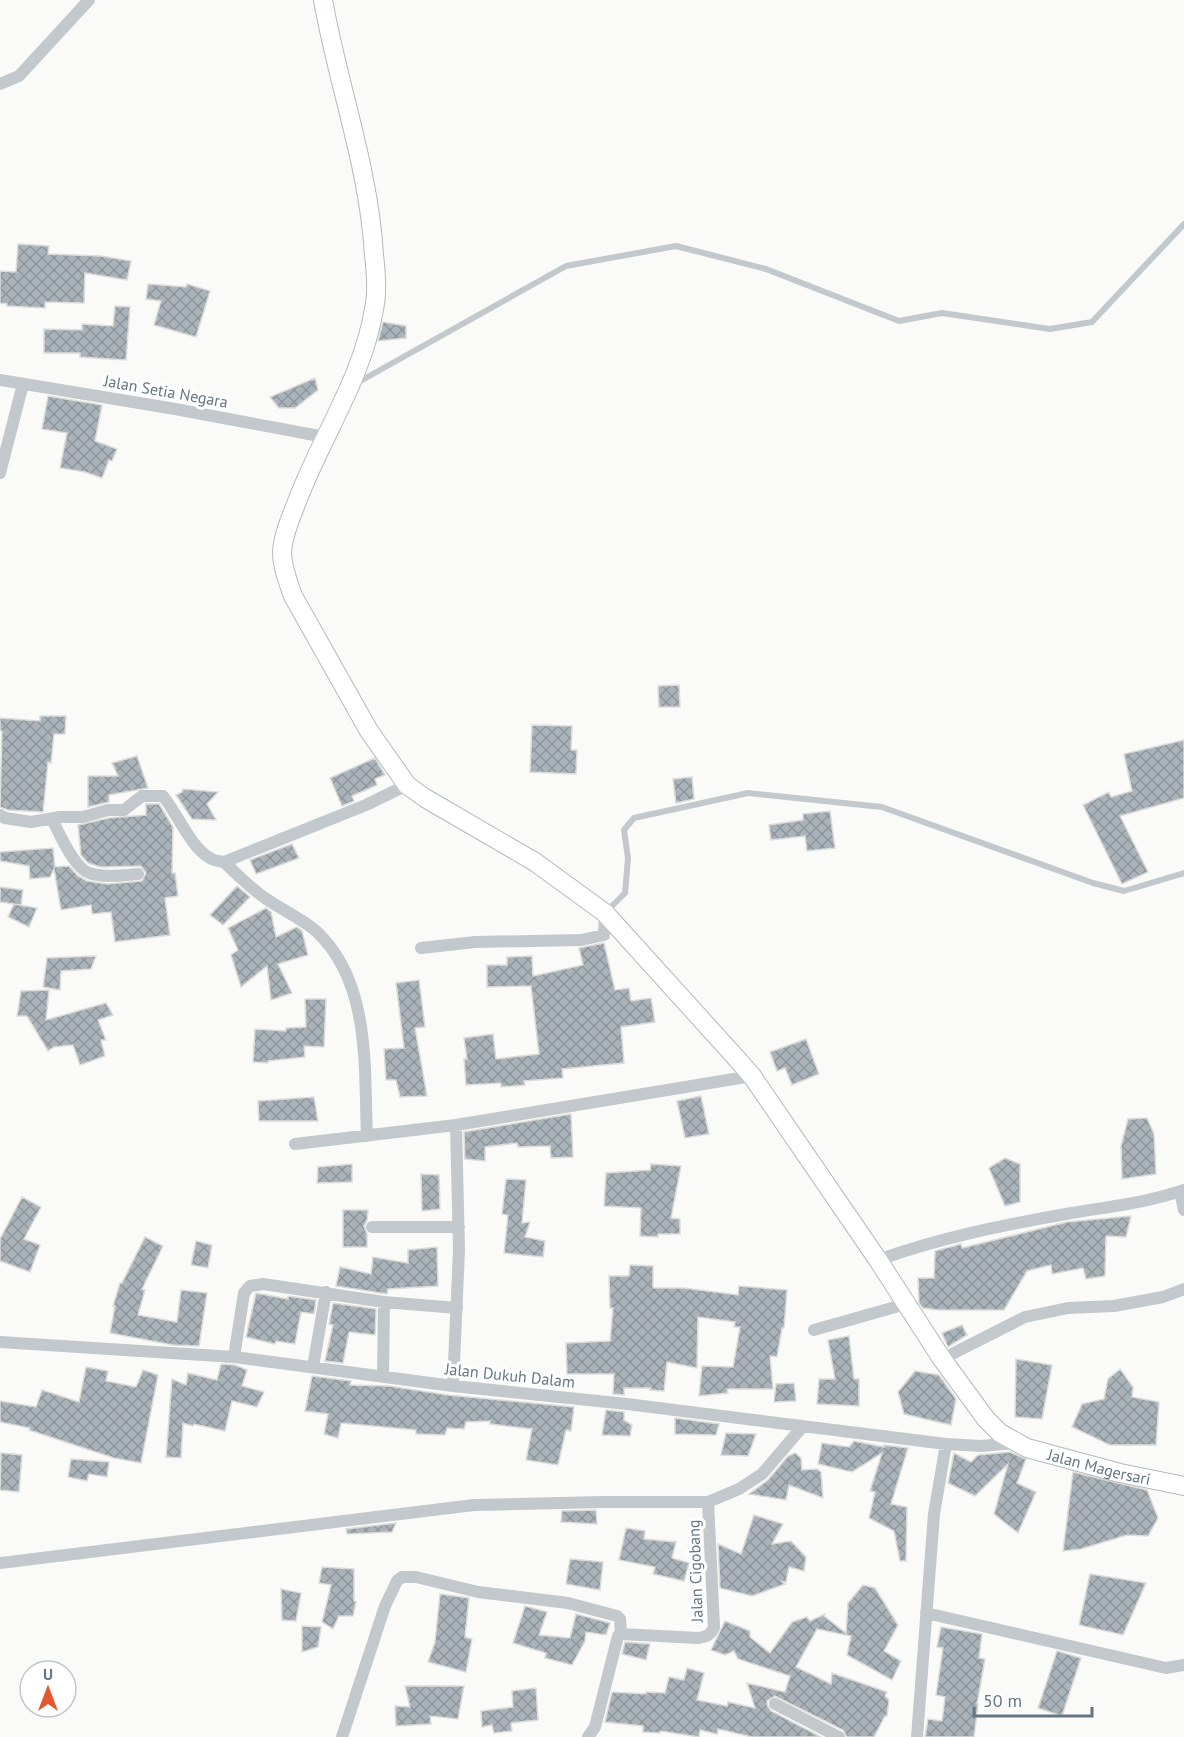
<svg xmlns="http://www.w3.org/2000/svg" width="1184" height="1737" viewBox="0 0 1184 1737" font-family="'PT Sans',sans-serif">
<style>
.building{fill:url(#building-cross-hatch);stroke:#dcdcda;stroke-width:1.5}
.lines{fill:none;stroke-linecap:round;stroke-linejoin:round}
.secondary-casing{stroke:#b3babf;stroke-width:20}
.lane{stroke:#c3c8cc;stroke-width:6}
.street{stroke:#c3c8cc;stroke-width:12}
.secondary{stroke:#fff;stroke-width:18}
.labels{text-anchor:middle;stroke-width:6;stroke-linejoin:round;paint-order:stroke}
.street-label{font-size:16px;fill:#657683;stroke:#fff}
</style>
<defs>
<pattern id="building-cross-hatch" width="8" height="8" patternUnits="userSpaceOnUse" patternTransform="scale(1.5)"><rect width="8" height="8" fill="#aab3b9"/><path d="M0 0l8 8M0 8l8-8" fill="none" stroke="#8e969c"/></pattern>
</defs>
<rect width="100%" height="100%" fill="#fafaf8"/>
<path class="building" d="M18 244 49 246 48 254 101 256 131 261 127 280 85 273 84 303 45 302V308L7 306V304L0 303V271L16 272Z
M148 284 186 287 187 284 210 291 196 337 154 325 161 301 146 299Z
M115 306 130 307 126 360 80 357V353H44V329L82 330V324L113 326Z
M383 322 406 326V338L378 341Z
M315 378 318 390 295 408H279L270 397Z
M48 396 102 405 95 441 117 449 112 461 109 460 102 478 85 472 60 468 67 433 42 429Z
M679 685 680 707H659L658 686Z
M40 716H66L65 734H54L51 763 48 762 43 812 8 810 0 807 2 731H0V718L40 721Z
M532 725 572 726 571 750H577L576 774 530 772Z
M1184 740V798L1120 816 1148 872 1122 884 1083 805 1109 792 1111 797 1132 791 1124 754Z
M137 756 148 788 109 795V802L88 807V776H118L112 763Z
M375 758 385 775 375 779 377 785 352 796 354 801 342 806 330 778Z
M692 777 694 799 676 803 673 779Z
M183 789 218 792 207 804 216 820 192 819 176 795 182 792Z
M146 804H159L173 827 172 873H175L178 896 165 898 170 935 115 942 111 912 92 914 91 905 61 910 54 869 50 877 30 879 29 866 0 861V852L53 848 55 867 69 866 78 876 87 881 107 884 142 881 146 873 141 866 101 867 88 863 81 855 78 825 109 818 146 815Z
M830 811 835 848 807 851 805 836 771 840 769 825 803 820V814Z
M292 844 299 858 256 874 250 860Z
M237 886 250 897 223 925 210 915Z
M0 887 23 890 21 905 0 902Z
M14 904 37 908 29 927 8 917Z
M266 908 271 912 276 937 297 927 302 931 308 955 278 964 292 993 271 1000 267 966 241 987 231 955 238 950 228 928Z
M604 943 615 990 629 988 631 1001 651 998 655 1022 621 1027 624 1063 562 1069 563 1078 524 1081 525 1085 501 1087V1083L466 1085 464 1059H467L464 1038 493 1034 496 1059 539 1054 531 986 487 987V965H507V957L532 956 533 976 583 965 579 948Z
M96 956 91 969 61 971 60 990 43 987 47 958Z
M419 980 425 1027 415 1028 427 1096 400 1097 396 1080H386L384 1049 404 1048 396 983Z
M49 990 46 1020 106 1003 113 1015 98 1020 106 1040H101L105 1056 80 1065 73 1045 54 1047 48 1051 27 1016H17L21 991Z
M305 999H326L324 1047 304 1046 305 1057 268 1061V1063L253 1062 255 1029 286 1031V1028L306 1027Z
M806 1039 819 1074 792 1085 785 1068 777 1071 770 1052Z
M701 1096 709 1134 685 1138 677 1101Z
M314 1097 318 1121H259L258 1101Z
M571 1114 573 1157 551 1158 550 1146 518 1147 517 1143 485 1147V1161L465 1159 464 1132Z
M1147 1118 1154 1134 1156 1174 1122 1179 1121 1146 1128 1119Z
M1005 1158 1020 1164V1202L1005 1206 989 1168Z
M352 1164V1182L317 1183 318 1167Z
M651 1164 681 1166 671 1218 680 1219V1234H658V1237L640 1236 641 1208 604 1206 606 1173 650 1170Z
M421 1174 439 1175 440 1209 422 1211Z
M506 1179 526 1180 522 1223 530 1222 525 1237 545 1241 543 1257 504 1253 508 1215 502 1214Z
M22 1197 41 1207 24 1239 40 1245 30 1272 0 1261V1239Z
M343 1210H368L367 1220 364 1226 367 1234V1247H343Z
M1131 1216 1126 1237 1106 1236 1105 1276 1086 1279 1083 1268 1052 1274 1051 1265 1027 1271 1004 1310H939L923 1308 919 1303 918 1278H934L935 1251 961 1244 962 1248 1067 1222Z
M145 1237 163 1246 142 1289 145 1290 138 1315 177 1322 181 1290 207 1293 199 1346 173 1345 110 1333 115 1306H113L120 1283H122Z
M196 1241 212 1245 208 1268 191 1265Z
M437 1247 438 1286 388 1289 387 1294 336 1286 340 1267 371 1274 373 1257 408 1263V1250Z
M630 1265 653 1266V1288H684L738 1295 739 1286 787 1290 784 1328H782L777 1357 770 1356 773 1389H727L728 1393 699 1396 702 1366 733 1367 740 1327H734L735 1322 698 1317 697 1368 667 1362 664 1391 650 1390 651 1388H624V1395L613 1394 614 1374H567L566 1343 610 1341 613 1308H610L609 1276H629Z
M256 1293 288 1299V1296L316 1300 314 1314 301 1312 295 1344 276 1341 275 1344 246 1337Z
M333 1303 376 1309 375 1335 349 1332 343 1363 325 1361 333 1325 329 1324Z
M962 1325 967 1335 948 1347 942 1333Z
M849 1336 854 1379H859V1406L817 1404 819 1379H835L828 1340Z
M1016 1359 1052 1365 1042 1419 1015 1417Z
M221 1364 235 1365 247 1370 242 1386 264 1392 257 1407 232 1401 225 1431 194 1424 193 1426 183 1423 181 1458 166 1457 172 1379 186 1385 188 1373 217 1380Z
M86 1367 108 1371 106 1381 136 1387 143 1370 158 1375 141 1463 114 1458 29 1430 30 1428 0 1422V1401L36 1407 42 1390 79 1402Z
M1120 1369 1133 1387 1132 1397 1159 1402 1156 1445H1110L1072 1427 1082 1404 1104 1399 1108 1379Z
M915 1371 939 1375 956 1399 951 1425 904 1414 898 1392Z
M312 1376 351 1381 350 1385 389 1386 448 1395 574 1407 571 1431 566 1430 558 1465 526 1460 532 1429 490 1424V1421L466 1422 464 1429 447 1428 445 1435 416 1434V1430L341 1423 338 1438 324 1434 328 1414 305 1411Z
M794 1383 796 1401 774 1402 776 1384Z
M606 1410 624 1412V1420L632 1425 630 1436 602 1435Z
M675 1418 719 1424 716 1435 675 1434Z
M726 1433 756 1434 748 1456 721 1455Z
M854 1441 884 1447V1445L908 1448 891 1504 907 1507 906 1561H900L894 1531 869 1518 875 1492 870 1491 882 1453 852 1472 818 1464 822 1443 849 1447Z
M1010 1452 1026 1459 1017 1483 1036 1492 1018 1533 994 1514 1008 1464 975 1496 948 1483 954 1453 971 1462 978 1455Z
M1 1453 22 1455 19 1492 0 1490Z
M795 1453 801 1458 802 1470 817 1469 821 1472 823 1498 789 1485 786 1500 749 1494 768 1480 788 1456Z
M71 1459 109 1462 107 1477 89 1474 87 1481 68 1477Z
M1073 1472 1147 1490 1158 1518 1148 1536 1127 1535 1081 1549 1063 1551Z
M596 1510 597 1524 561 1522 562 1511Z
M754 1515 783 1524 772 1544 791 1541 806 1557 804 1571 789 1567 786 1582 781 1581 785 1584 752 1596 720 1588 718 1544 741 1554Z
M396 1523 392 1532 347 1534 346 1529Z
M626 1528 645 1531 644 1539 676 1542 672 1558 689 1563 684 1581 653 1574 655 1567 619 1560Z
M570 1559 603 1562 600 1590 566 1584Z
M322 1567 354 1569V1601L356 1602 353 1616H339L333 1629 322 1622 331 1585 319 1583Z
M1090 1574 1146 1583 1123 1635 1079 1625Z
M863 1585 875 1588 898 1625 884 1651 901 1661 892 1680 847 1655 851 1636 817 1629 796 1667 831 1684 832 1673 887 1692 885 1696 889 1700 887 1716H885L874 1737H847L843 1730 775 1696 767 1701V1705L771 1711 821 1737H752L718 1729 717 1734 700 1730 699 1737 661 1731 660 1733 643 1732V1726L605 1722 612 1692 646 1694V1692L665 1693 669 1677 684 1680 687 1668 704 1673 697 1700 727 1706 728 1702 755 1708 747 1683 785 1692 790 1676 738 1659 734 1651 725 1655 711 1650 725 1621 750 1631V1637L770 1653 792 1622 807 1617 810 1621 825 1614 824 1616 846 1633 848 1603Z
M281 1589 301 1593 296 1621 282 1620Z
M440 1594 469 1598 465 1637 472 1639 466 1672 428 1662 435 1642Z
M525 1606 547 1612 539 1635 570 1638 576 1614 610 1623 606 1635 586 1632 585 1641 572 1665 545 1658 546 1653 513 1643Z
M302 1626 321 1627 318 1647 302 1652Z
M941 1627 982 1634 979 1658 985 1659 977 1704H978L974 1737H925L928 1719 942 1721 945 1697 936 1695 943 1648 937 1647Z
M625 1642 650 1644 646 1660 622 1654Z
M1057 1651 1081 1658 1062 1716 1038 1708Z
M405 1686H464L458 1719 430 1716 431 1724 396 1726 395 1706 410 1707Z
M536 1688 538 1720 511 1723 512 1731 494 1733 492 1725 482 1727 481 1711 513 1707 512 1691Z"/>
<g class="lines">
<g class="secondary-casing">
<g id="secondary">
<path id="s1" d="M323 0C338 85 369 168 374 255 376 272 378 292 374 309 363 377 322 436 298 499 292 515 283 534 282 552 282 566 288 582 293 596L369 731 407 785 425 798 535 862 605 913 738 1060 752 1076 878 1260 942 1359 986 1419 1000 1433 1027 1448 1120 1473 1184 1486"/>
</g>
</g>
<path class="lane" d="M355 384 566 266 676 246 766 269 899 321 942 313 1050 329 1092 322 1184 224
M607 911 625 893 628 858 624 830 634 818 748 793 882 807 1093 883 1124 891 1184 873"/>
<path class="street" d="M0 84 19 76 89 0
M0 380 175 409 325 437
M0 473 23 384
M0 815 5 818 31 822 60 817H83L108 810H124L142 796H163C177 813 191 848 210 858 214 861 219 861 224 862L366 805 407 785
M52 819C59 833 74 868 89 873 103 878 123 875 138 874
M224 862C237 874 250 888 265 898 282 910 301 918 316 931 371 982 364 1067 367 1136
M421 948 475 942 581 940 604 935 605 913
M295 1144 456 1125 752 1076
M1180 1191 1184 1210
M372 1227H459
M878 1260C939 1238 1003 1225 1066 1214 1105 1207 1147 1203 1184 1190
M814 1330 906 1304
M0 1342 234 1357 453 1386 627 1404 946 1444 981 1446 1015 1443
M234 1357 244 1293 250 1286 263 1284 384 1302 457 1308
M942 1359 1025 1317 1068 1308 1114 1306 1163 1297 1184 1289
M313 1367 326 1292
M383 1377 384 1302
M453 1386 459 1250 456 1125
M0 1563 474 1505 602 1502H708
M926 1613 1166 1668 1184 1665
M775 1704 839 1737
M342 1737 385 1606 397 1581 402 1577H416L478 1592 568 1603 617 1616 620 1619 621 1634
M588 1737 595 1727 618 1636 621 1634 698 1638C706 1637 711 1635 714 1627L708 1502 739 1489 762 1474 803 1426
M917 1737 934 1514 946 1444"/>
<use href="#secondary" class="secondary"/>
</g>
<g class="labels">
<g class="street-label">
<text transform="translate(166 391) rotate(10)" y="6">Jalan Setia Negara</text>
<text transform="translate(510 1375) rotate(6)" y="6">Jalan Dukuh Dalam</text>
<text dy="6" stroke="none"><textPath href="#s1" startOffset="1838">Jalan Magersari</textPath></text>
<text transform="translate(695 1571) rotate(-92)" y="6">Jalan Cigobang</text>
</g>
</g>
<g transform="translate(48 1689)"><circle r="28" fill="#ffffff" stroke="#c1c8cd" stroke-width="1.5"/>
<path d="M0-4.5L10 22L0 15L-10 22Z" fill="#e4572e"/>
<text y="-9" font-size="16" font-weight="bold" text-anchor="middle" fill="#657683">U</text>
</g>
<path d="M974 1707v9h118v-9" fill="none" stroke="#657683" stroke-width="3"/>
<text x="983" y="1707" font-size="18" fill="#657683" stroke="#ffffff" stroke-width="4.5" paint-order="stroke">50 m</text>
</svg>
